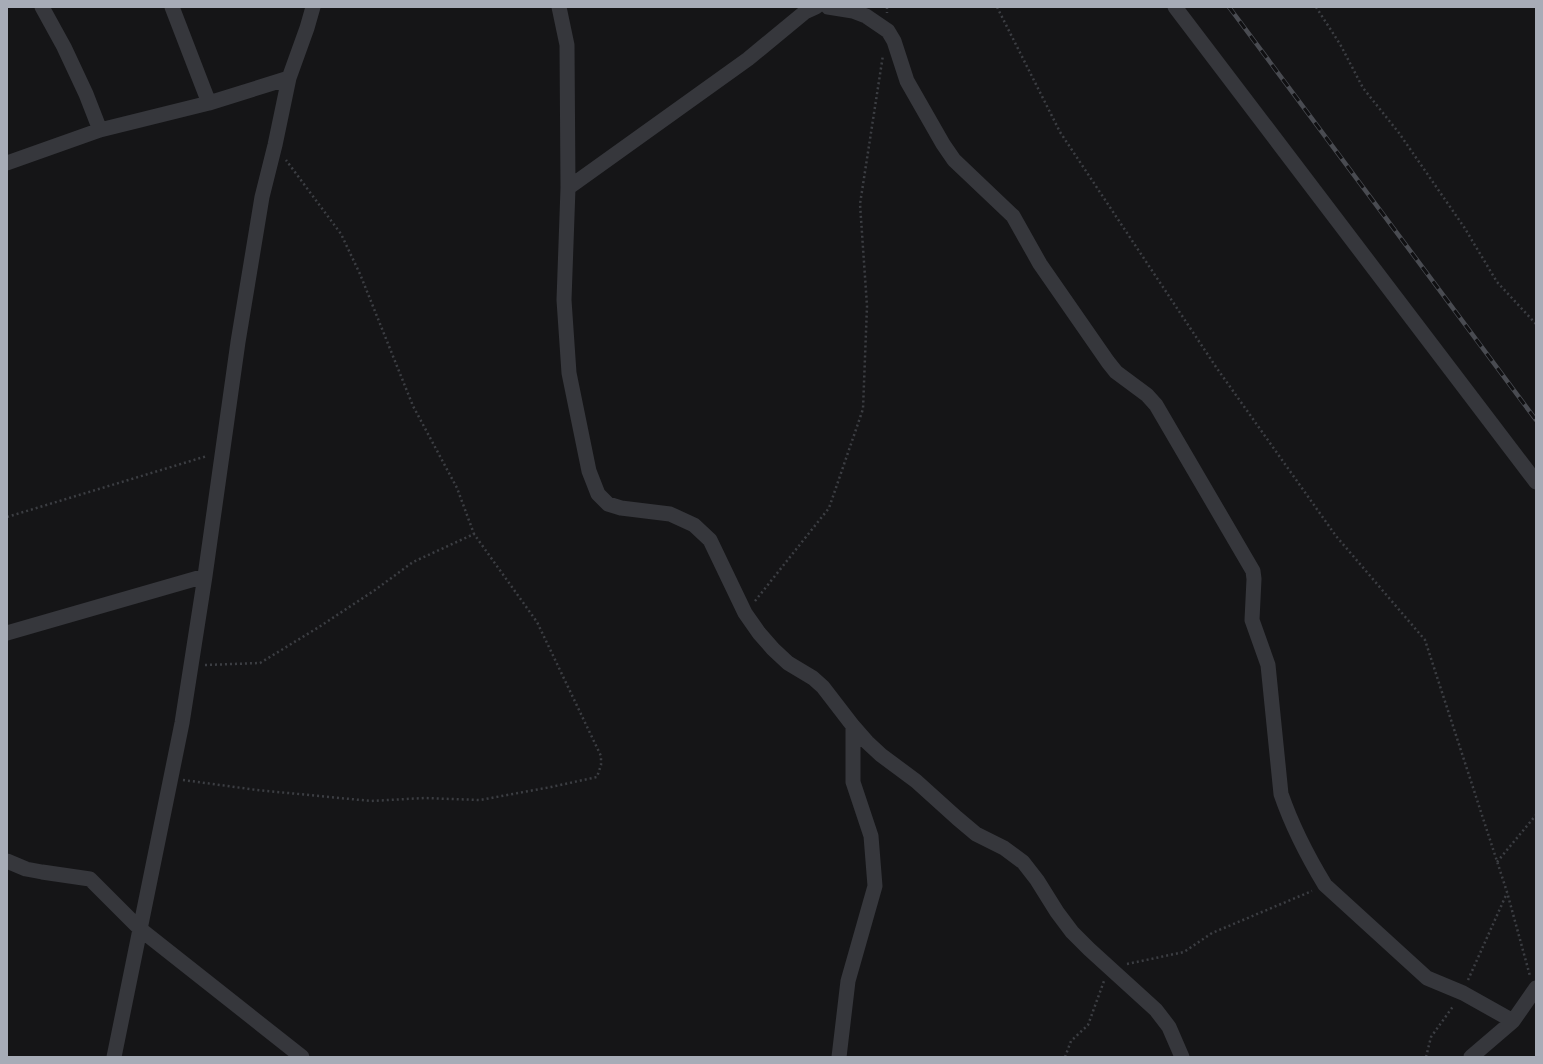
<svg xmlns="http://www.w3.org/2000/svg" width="1543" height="1064" viewBox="0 0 1543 1064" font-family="'Fira Sans',sans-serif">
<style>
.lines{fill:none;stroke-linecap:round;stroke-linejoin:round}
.path{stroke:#3c3e43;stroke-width:2.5;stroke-dasharray:2 3;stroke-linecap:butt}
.street{stroke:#36373c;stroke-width:15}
.rail-casing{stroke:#494b51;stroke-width:4.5}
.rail{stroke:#101012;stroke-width:3;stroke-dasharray:9;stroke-linecap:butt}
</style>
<rect width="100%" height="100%" fill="#151517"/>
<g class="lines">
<path class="path" d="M887 7V13
M997 7 1060 132 1216 367 1336 536 1425 640 1507 892 1530 976
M1316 7 1340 44 1363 88 1399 133 1464 227 1497 282 1536 324
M7 517 207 456
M755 601 829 508 863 409 867 306 860 204 883 55
M205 665 260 663 319 627 375 590 413 562 474 534 457 488 413 406 360 274 341 234 286 160
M183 780 257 790 371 801 424 798 480 800 551 787 597 777 601 765V756L537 622 474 534
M1497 862 1536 815
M1127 964 1184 952 1212 933 1312 891
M1468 980 1507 893
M1065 1057 1071 1041 1088 1025 1104 981
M1426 1057 1431 1037 1454 1005"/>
<path class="street" d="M42 7 64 47 86 94 100 130
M172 7 209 103
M559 7 567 45 568 188 564 300 569 373 589 471 598 494 608 504 621 508 670 514 694 525 710 540 745 613 759 633 773 649 788 663 813 678 823 687 853 726 867 742 881 755 916 781 957 818 976 834 1004 848 1023 862 1037 880 1057 912 1072 932 1089 949 1156 1010 1169 1027 1182 1057
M828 7 853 11 866 16 888 31 894 41 907 81 943 144 954 160 1013 216 1040 264 1108 362 1116 372 1147 395 1156 405 1253 571 1254 579 1252 620 1268 665 1281 794C1292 826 1308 857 1325 885L1427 978 1463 993 1513 1021
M1175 7 1536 482
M7 163 100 130 209 103 289 78
M568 188 748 59 805 12 816 7
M7 633 205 576
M7 861 26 869 42 872 90 879 140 929 302 1057
M114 1057 182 723 205 576 238 342 262 197 275 145 289 78 307 28 313 7
M839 1057 848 981 875 886 871 836 853 782V726
M1471 1057 1513 1021 1536 988"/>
<g class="rail-casing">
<path id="rail" d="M1229 7 1536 420"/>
</g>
<use href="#rail" class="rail"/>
</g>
<rect width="1543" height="1064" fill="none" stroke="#a7acb7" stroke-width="16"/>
</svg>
